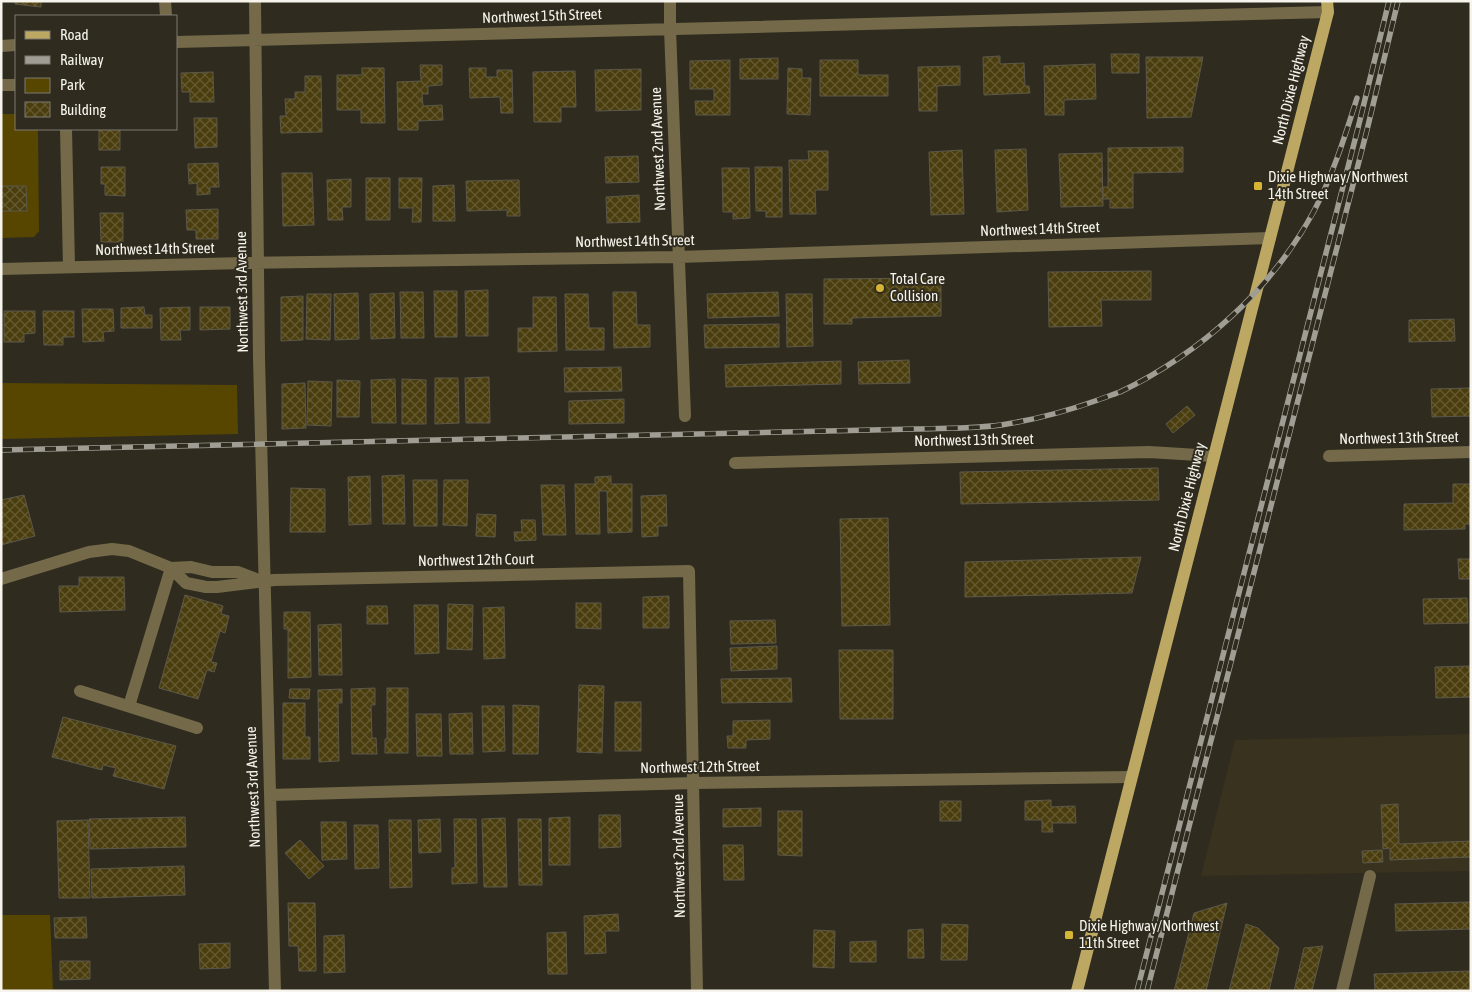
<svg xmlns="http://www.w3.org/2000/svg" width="1472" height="992" viewBox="0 0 1472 992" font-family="'Asap Condensed',sans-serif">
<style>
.built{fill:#38321f}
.green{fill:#574600}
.building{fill:url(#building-cross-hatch);stroke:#5c584a}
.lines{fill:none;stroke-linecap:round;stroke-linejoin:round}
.minor{stroke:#746a4a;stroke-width:12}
.major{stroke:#bda863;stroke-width:12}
.rail-casing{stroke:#a09d94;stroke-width:5.5}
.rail{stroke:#2f2b1f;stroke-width:4;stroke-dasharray:11;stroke-linecap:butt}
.poi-dot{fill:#d6b534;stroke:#2f2b1f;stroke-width:2}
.labels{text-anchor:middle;stroke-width:4;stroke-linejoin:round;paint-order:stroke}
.street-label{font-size:15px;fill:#f6f4ec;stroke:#2f2b1f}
.poi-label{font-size:15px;fill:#f6f4ec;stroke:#2f2b1f;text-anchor:start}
</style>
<defs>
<pattern id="building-cross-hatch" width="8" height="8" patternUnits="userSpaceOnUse" patternTransform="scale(1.25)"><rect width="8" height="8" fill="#4a3e0f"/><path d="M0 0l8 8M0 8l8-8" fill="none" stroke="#655a32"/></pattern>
</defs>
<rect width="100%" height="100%" fill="#2f2b1f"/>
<path class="built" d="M1471 734V871L1201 876 1235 740Z"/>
<path class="green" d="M1 114H16V129H38L39 231 34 237 1 238Z
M1 383 237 385 238 434 1 439Z
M1 915H50L53 991H1Z"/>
<path class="building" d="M15 1H41V7L15 4Z
M1111 54H1139V73H1112Z
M1000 56V64L1024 63 1025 86H1029L1030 93 984 95 983 57Z
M1146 57H1203L1191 117 1147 118Z
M778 58V79H740V59Z
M730 60V115H696L695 101H714V89H690V61Z
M820 60H858V75H888V96H820Z
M1095 64 1096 99 1064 100V115H1045L1044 66Z
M420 65H442V85L428 86V94H422L423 106 442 105 443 120 418 121V130H398L397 82 421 81Z
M960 66V85L937 86V111H919L918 67Z
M362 68H384L385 123H361V110H337V75H362Z
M469 68H486V77H497V70H512L513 113H501L500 97 470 98Z
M788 68 802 69V78H811L810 115 787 114Z
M641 69V110L596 111 595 70Z
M575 71 576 107H561V122H534L533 72Z
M213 72 214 102H190V92H182L181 73Z
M305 76H321L322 132 281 133 280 116H286L285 99H295V92H305Z
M194 118H217V147L195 148Z
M99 129H120V150H99Z
M1183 147V172L1133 173V208H1110V199H1103V187H1108V148Z
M1026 149 1028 210 997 212 995 150Z
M962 150 964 214 931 215 929 152Z
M808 151H828V190H815L816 214H790L789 160H809Z
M1102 153 1103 206 1061 207 1059 154Z
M638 156 639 182 606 183 605 157Z
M218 163 219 187H210V194L197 195V183L189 184 188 164Z
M101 167H125V196L105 195V184H101Z
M755 167H782V217H766V211H756Z
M722 168H749L750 218 733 219V212H723Z
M282 173H312L314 225 283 226Z
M366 178H390V220H366Z
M399 178H422L421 222H412L413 208H399Z
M351 179V207H342L343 220H328L327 180Z
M519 180 520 216H507V210L467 211 466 181Z
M454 185 455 221H433V186Z
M1 186H26L27 211H1Z
M639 195 640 222 607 223 606 197Z
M218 209V239H196V230H187L186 210Z
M100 213H123V242H101Z
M1151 271V300H1101L1102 326 1049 327 1048 272Z
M941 278V316L852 318V324H824V279Z
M488 290V336H466L465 291Z
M434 291H457V337H435Z
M400 292H423L424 338H401Z
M613 292H636L637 325H650V347L614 348Z
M778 292 779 316 708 318 707 294Z
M358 293 359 339 335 340 334 294Z
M394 293 395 338 371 339 370 294Z
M307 294H331L330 340 306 339Z
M565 294H588L589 328H604V350H566Z
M786 294H812L813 346 787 347Z
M303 296V340L281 341V297Z
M533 297H556L557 351 518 352V328H533Z
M144 307 145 315H152V328H121V308Z
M190 307V330H180L181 340H161L160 308Z
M200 307H230V329L200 330Z
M82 309H113L114 331 103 332 104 341 83 342Z
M4 311H35V333L24 334V342H4Z
M43 311H74V337H63V345H44Z
M1454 319 1455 341 1409 342V320Z
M779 324V347L705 348 704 325Z
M909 360 910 383 859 384 858 362Z
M841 361V384L726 387 725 365Z
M621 367 622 391 565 392 564 368Z
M489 377 490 423H466L465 378Z
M435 378H458L459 423 435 424Z
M395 379 396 423H372L371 380Z
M402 379 426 380V424H402Z
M337 380 360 381 359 417H337Z
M308 381 332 382 331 426 307 425Z
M305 383 306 428 282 429V384Z
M1471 388V416L1432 417 1431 389Z
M624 399V423L569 424V401Z
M1187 406 1195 415 1173 433 1166 424Z
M1158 468 1159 500 961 504 960 472Z
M404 475 405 524H383L382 476Z
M370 476 371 524 349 525 348 477Z
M611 476V484H632V532L608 533 607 491H599L600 534H576L575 484H595V477Z
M413 480H437V526H414Z
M444 480H468L467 526 443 525Z
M1453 484H1471V524H1465V529L1404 530V504L1453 503Z
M541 485H564L566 535H543Z
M291 488 325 489V532H290Z
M24 495 35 536 1 545V500Z
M666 495 667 526H658V536L642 537 641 496Z
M477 514 496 515 495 537 476 536Z
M888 518 890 625 842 626 840 519Z
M521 520H535L536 540 515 541 514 532H522Z
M1141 557 1132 593 965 597V562Z
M1458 559H1471V579H1459Z
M79 577H124L125 610 60 612 59 586H79Z
M185 595 223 606 221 614 229 616 225 633 220 631 211 662 217 663 214 672 207 670 198 699 159 688Z
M669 596V628H643V597Z
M1467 598 1468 623 1424 624 1423 599Z
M576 603H601V629L576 628Z
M448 604 473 605 472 650 447 649Z
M414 605H438L439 653 415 654Z
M367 606H387L388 624H367Z
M504 607 505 658 484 659 483 608Z
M284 612H310L311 677 288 678V629H284Z
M775 620 776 643 731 644 730 621Z
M341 624 342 675H319L318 625Z
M777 646V669L731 671 730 648Z
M839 650H893V719H840Z
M1471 666V697L1436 698 1435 667Z
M791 678 792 702 722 703 721 679Z
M579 685 604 686 602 753 577 752Z
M375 688V705H371L372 738H376L377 754H352L351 689Z
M387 688H408V753H385V739H387Z
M290 689H310L309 699 289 698Z
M342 689V703H338L339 761 319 762 318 690Z
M615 702H641V751H615Z
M283 703H305V737H310V759H283Z
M513 705 539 706 538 754H513Z
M482 706H504L505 751 483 752Z
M472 713 473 754H450L449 714Z
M416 714H441L442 756H417Z
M63 717 176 746 164 789 113 776 116 768 103 765 102 770 52 757Z
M770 720V739L746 740V748H728L727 736H733V721Z
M1051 800V807L1075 806 1076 823H1052L1053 832H1042V820H1025V801Z
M940 801H961V821H940Z
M1398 804 1399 844 1471 841V857L1390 860V848L1383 849 1381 805Z
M761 808V826L723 827V809Z
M778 811H802V856L778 855Z
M599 815H620L621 847 599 848Z
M185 817 186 847 90 849 89 819Z
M570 817V865H549V818Z
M505 818 507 887H484L482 819Z
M440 819 441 852 419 853 418 820Z
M454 819H476L477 883 452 884V868H455Z
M518 819H541L542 885H519Z
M88 820 90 898H59L57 821Z
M389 820H411L412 887 390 888Z
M321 822H346L347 859 322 860Z
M354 825H378L379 868 355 869Z
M300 840 324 866 309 879 285 853Z
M723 845H743L744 880H724Z
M1382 850 1383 862 1363 863 1362 851Z
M184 866 185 895 92 898 91 869Z
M1471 902V929L1396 931 1395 904Z
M288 903H315L316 971H299L298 946H289Z
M1227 903 1206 991H1174L1194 913Z
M618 914 619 931H605L606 953 585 954 584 916Z
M86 917 87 938H55L54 918Z
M942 924 968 925 967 960H941Z
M1246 924 1258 928 1279 948 1269 991H1229Z
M923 929 924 958H908V930Z
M814 930 835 931 834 968 813 967Z
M566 932 567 974H548L547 933Z
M344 935 345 972 324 973V936Z
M876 941V962H850V942Z
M230 943V968L200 969 199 944Z
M1323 946 1312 991H1294L1304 948Z
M60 961H90V979L60 980Z
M1471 971V991H1375L1374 974Z"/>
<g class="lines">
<path class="minor" d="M165 1 166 16
M255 1 259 358 275 991
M670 1V29L685 416
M176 42 1328 12
M1 46 16 45
M1 85H16
M66 129 69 267
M1 269 244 263 678 257 1270 238
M1329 456 1471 452
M735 463 1149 452 1214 456
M171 568 191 567 212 572H238L261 581
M1 579 89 552 112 549 129 551 171 568 186 583 206 587H217L274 580 689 571 697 991
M80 691 197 728
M129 706 171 568
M270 795 694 783 1131 777
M1342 991 1370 876"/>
<path class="major" d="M1077 991 1328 12 1327 1"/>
<g class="rail-casing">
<path id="rail" d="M1 450 916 429C946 428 978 429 1007 424 1037 419 1067 411 1095 401 1103 398 1112 395 1120 392 1201 353 1271 290 1314 211 1333 175 1345 136 1357 98
M1137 991 1358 128 1389 1
M1147 991 1367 130 1398 1"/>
</g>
<use href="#rail" class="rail"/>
</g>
<g class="poi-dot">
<rect x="1253" y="181" width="10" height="10" rx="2.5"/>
<circle cx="880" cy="288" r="5"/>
<rect x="1064" y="930" width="10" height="10" rx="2.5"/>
</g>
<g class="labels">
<g class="street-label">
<text transform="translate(542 16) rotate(-2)" y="5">Northwest 15th Street</text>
<text transform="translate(1291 90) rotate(-76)" y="5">North Dixie Highway</text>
<text transform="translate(658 149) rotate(-92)" y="5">Northwest 2nd Avenue</text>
<text transform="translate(1040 229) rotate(-2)" y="5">Northwest 14th Street</text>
<text transform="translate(635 241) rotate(-1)" y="5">Northwest 14th Street</text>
<text transform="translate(155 249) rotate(-1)" y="5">Northwest 14th Street</text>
<text transform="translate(242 292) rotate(-91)" y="5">Northwest 3rd Avenue</text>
<text transform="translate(1399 438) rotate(-1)" y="5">Northwest 13th Street</text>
<text transform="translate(974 440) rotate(-1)" y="5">Northwest 13th Street</text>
<text transform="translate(1187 497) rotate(-76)" y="5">North Dixie Highway</text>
<text transform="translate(476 560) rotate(-1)" y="5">Northwest 12th Court</text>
<text transform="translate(700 767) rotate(-1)" y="5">Northwest 12th Street</text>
<text transform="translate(253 787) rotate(-92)" y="5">Northwest 3rd Avenue</text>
<text transform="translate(679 856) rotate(-91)" y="5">Northwest 2nd Avenue</text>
</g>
<g class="poi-label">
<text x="1268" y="182">Dixie Highway/Northwest<tspan x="1268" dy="17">14th Street</tspan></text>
<text x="890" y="284">Total Care<tspan x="890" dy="17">Collision</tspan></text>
<text x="1079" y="931">Dixie Highway/Northwest<tspan x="1079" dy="17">11th Street</tspan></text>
</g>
</g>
<rect width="1472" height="992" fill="none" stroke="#f6f4ec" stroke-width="5"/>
<rect x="15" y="15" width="162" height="115" fill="#2f2b1f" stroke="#7f7b71"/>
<rect x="25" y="31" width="25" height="8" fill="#bda863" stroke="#7f7b71"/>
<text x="60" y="40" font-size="15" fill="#f6f4ec">Road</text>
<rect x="25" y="56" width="25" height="8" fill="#a09d94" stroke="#7f7b71"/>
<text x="60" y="65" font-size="15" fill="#f6f4ec">Railway</text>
<rect x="25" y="78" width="25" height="15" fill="#574600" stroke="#7f7b71"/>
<text x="60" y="90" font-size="15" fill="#f6f4ec">Park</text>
<rect x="25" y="102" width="25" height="15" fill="url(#building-cross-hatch)" stroke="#7f7b71"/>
<text x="60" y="115" font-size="15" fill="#f6f4ec">Building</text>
</svg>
